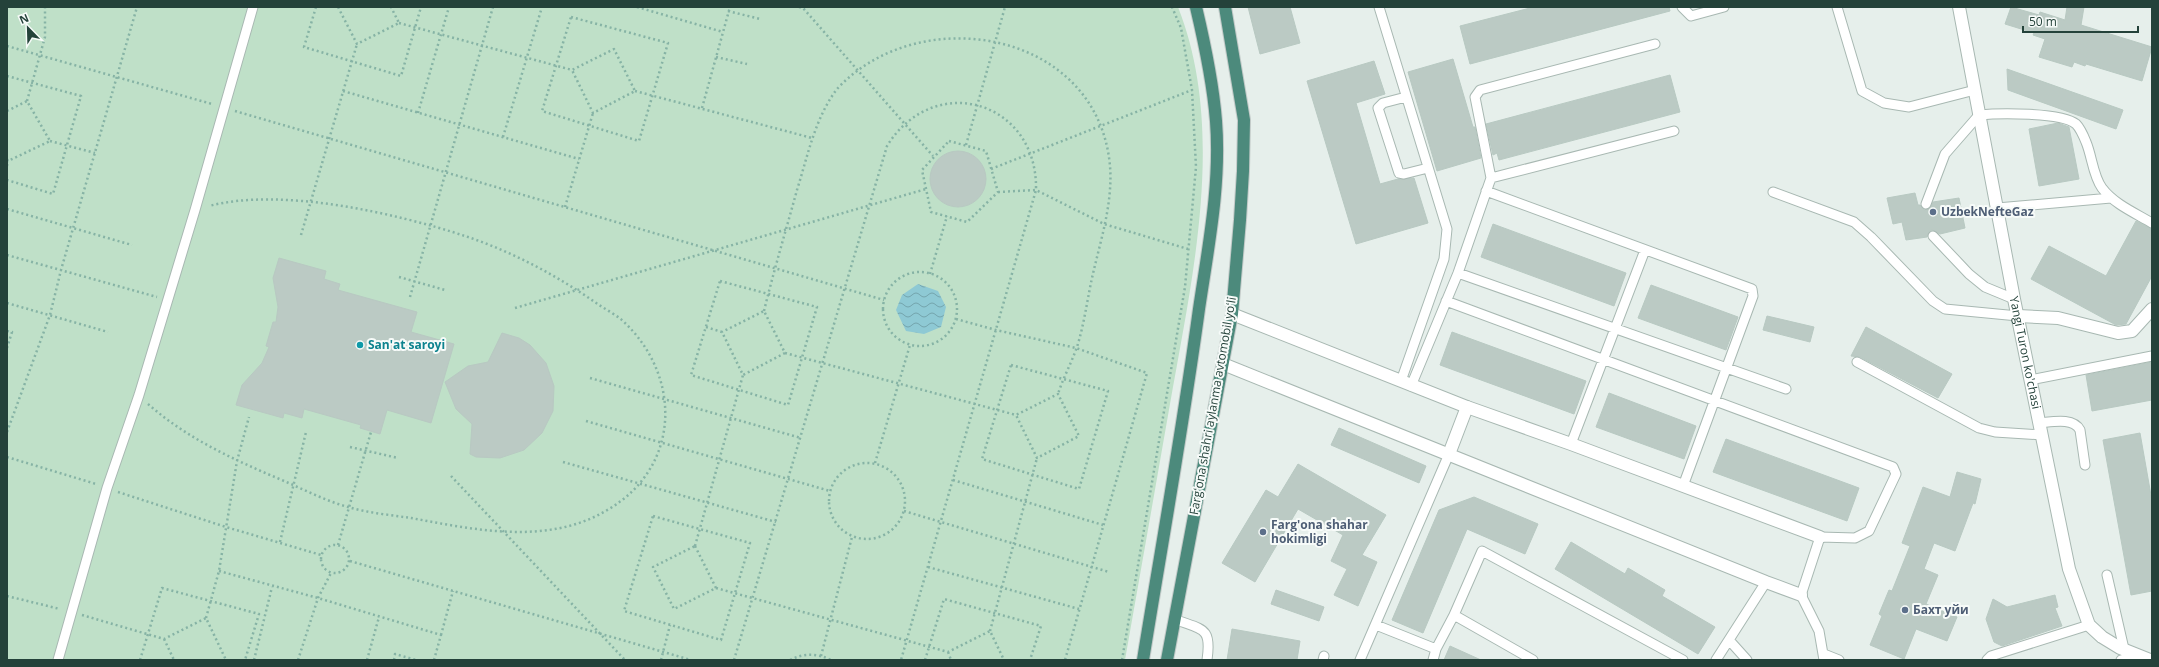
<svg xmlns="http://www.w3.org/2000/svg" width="2159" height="667" viewBox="0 0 2159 667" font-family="'Open Sans',sans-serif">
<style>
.park{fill:#bfe0c8}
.water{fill:url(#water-waves)}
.building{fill:#bbcac4;stroke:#b8c9c2}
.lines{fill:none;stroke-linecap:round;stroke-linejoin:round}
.service-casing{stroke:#a8b8b2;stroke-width:11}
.minor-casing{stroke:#a8b8b2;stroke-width:14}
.trunk-casing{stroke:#c2cac8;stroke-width:14}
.path{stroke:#86b3a5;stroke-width:2.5;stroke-dasharray:2 3;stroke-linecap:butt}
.service{stroke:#fff;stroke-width:9}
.minor{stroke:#fff;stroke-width:12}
.trunk{stroke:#4c8a7c;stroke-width:12}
.service-dot{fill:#5c6f8a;stroke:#f7fbf9;stroke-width:1.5}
.culture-dot{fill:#0f9aa8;stroke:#f7fbf9;stroke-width:1.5}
.labels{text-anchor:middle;stroke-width:4;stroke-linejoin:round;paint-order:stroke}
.service-label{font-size:12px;font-weight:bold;fill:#4e5e75;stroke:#f7fbf9;text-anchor:start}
.culture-label{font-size:12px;font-weight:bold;fill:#0d838f;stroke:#f7fbf9;text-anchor:start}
.street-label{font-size:12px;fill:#24423a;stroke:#f7fbf9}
</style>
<defs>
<pattern id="water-waves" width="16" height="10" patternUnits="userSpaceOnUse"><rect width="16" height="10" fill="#8ec9d4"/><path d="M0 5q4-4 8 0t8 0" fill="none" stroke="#74a5ad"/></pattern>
</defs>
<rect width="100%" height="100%" fill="#e6efeb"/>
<path class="park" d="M7 7H1178C1227 131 1192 278 1170 404 1155 490 1140 575 1125 660H7Z"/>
<path class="water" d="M918 284 938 291 946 307 941 327 924 334 906 331 896 310 902 295Z"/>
<path class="building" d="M1248 7H1290L1300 43 1260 54Z
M1534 7H1669L1670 11 1470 64 1460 26Z
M2011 7 2039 15 2040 12 2065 20 2067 7H2084L2081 25 2152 47 2142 81 2086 64 2085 66 2074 62 2072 67 2039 57 2045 39 2033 35 2034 33 2005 24Z
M1453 59 1473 127H1475L1481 158 1437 171 1408 72Z
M1374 61 1385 94 1356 103 1380 184 1398 179 1414 178 1428 223 1356 244 1307 81Z
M2007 69 2123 110 2116 129 2008 90Z
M1670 75 1680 112 1499 160 1497 153 1493 155 1486 124Z
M2058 123 2069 127 2079 179 2039 186 2029 129Z
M930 179a28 28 0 1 1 56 0a28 28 0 1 1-56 0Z
M1915 193 1918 205H1920L1924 210 1930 208 1933 202 1959 198 1965 228 1940 234 1932 230 1929 232 1927 237 1906 240 1902 222 1893 224 1887 198Z
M2136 221 2152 229V276L2126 324 2116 325 2031 279 2049 246 2106 276Z
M1493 224 1626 273 1614 306 1481 257Z
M279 258 326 271 324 279 340 284 338 290 417 312 411 332 454 344 431 423 387 410 380 434 360 428 361 425 304 409 302 418 284 413 283 418 236 405 242 385 262 363 269 347 266 346 273 322H276L278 307 273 278Z
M1651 285 1738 317 1726 350 1638 318Z
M1767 316 1814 327 1810 342 1763 330Z
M1866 327 1952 374 1938 398 1860 357 1851 356Z
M1452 332 1586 381 1574 414 1440 365Z
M502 333 519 338 530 345 546 363 554 386 553 411 542 433 524 450 500 458 476 457 470 454 472 424 456 409 445 382 468 366 488 362Z
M2152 362V400L2092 411 2086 375Z
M1609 393 1696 426 1684 459 1596 427Z
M1339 428 1426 466 1419 483 1331 445Z
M2140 433 2152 501V591L2131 595 2103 440Z
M1726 439 1859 488 1847 521 1713 472Z
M1298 464 1386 515 1362 555 1377 562 1358 606 1334 595 1347 569 1331 561 1343 535 1298 509 1255 582 1222 563 1266 490 1278 497Z
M1957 472 1981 479 1975 504 1973 503 1955 551 1934 543 1924 569 1938 575 1926 604 1957 617 1947 641 1916 629 1904 659 1870 645 1882 616 1879 614 1889 590 1892 591 1910 546 1902 543 1923 487 1950 497Z
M1474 497 1538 524 1525 554 1467 529 1423 633 1392 620 1439 510Z
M1571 542 1625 574 1628 568 1665 590 1662 596 1715 627 1698 654 1555 569Z
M1276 590 1324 607 1319 621 1271 604Z
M2055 595 2058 607 2055 608 2062 626 2002 646 1994 642 1986 619 1993 599 2007 607Z
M1232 629 1300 641 1297 660H1227Z
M1450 646 1481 660H1444Z"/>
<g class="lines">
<g class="service-casing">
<path id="service" d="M1379 7 1447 229 1444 259 1401 381
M1682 7 1691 16 1724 7
M1837 7 1862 91 1884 103 1909 107 1975 90
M1406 97 1383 103 1378 108 1399 173 1404 174 1428 168
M1491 178 1475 97 1480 90 1655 44
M1486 191 1752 289 1753 296 1683 486
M1773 192 1854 222 1871 237 1933 301 1945 309 2018 316
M1926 204 1945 154 1979 115C1998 113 2062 112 2076 124 2080 128 2084 137 2086 142 2092 156 2093 176 2102 188 2114 204 2135 213 2152 223
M1997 208 2111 198
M1933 236 1969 274 1985 287 2014 299
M1458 273 1786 389
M1446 301 1893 467 1896 474 1869 531 1855 538 1820 537 1801 595 1819 631 1824 660
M1857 362 1979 428 1995 432 2042 435
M2030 380 2152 356
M1411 386 1458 273 1491 178 1674 131
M2039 423C2052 422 2073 417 2080 430L2085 465
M1571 444 1645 250
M2107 575 2124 649
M1454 615 1482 551 1683 660
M1174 619C1202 630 1212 626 1207 660
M1376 625 1436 649 1454 615 1533 660
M1729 640 1747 660
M1824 654 1839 660
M58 660 107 488 139 395 195 210 253 7
M1323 660 1324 656
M1360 660 1449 454
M1433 660 1436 649
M1716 660 1766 582
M1987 660 1991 656 2089 625
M2121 660 2137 655"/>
</g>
<g class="minor-casing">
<g id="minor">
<path id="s1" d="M1959 7 2014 299 2069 569 2089 625 2102 637 2120 648 2150 660"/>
<path d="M1232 314 1467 407 1571 444 1820 537"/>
<path d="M2018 316 2058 318 2118 333 2132 331 2152 309"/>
<path d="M1223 364 1766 582 1801 595"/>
<path d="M1449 454 1467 407"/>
</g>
</g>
<g class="trunk-casing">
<path id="trunk" d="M1143 660C1162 543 1183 427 1199 309 1208 248 1221 184 1216 121 1213 83 1205 45 1196 7
M1167 660 1232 314 1240 220 1243 171 1244 120 1225 7"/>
</g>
<path class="path" d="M316 7 304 47 401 76 421 7
M338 7 357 44 399 23 391 7
M637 7 723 32
M799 7 803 8 933 156
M728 11 760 19
M571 17 668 43 639 141 542 111Z
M399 23 572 70 614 49 635 91 593 113 572 70
M7 46 212 104
M716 57 747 64
M7 76 81 96 53 194 7 180
M343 91 579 159
M635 91 812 138
M27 101 45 37V7
M702 108 730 7
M7 111 27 101 50 141 8 161 7 159
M235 111 884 300
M418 113 449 7
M503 137 542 7
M50 141 95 153
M949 141 986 151 998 192 967 222 931 212 922 170Z
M966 145 1005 7
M7 166 8 161
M991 169 1192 90
M998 192 1036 190 1104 224 1188 249
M565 207 593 113
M7 209 132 245
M301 235 357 44
M7 255 157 297
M883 309a37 37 0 1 1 74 0a37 37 0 1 1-74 0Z
M930 274 947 216
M399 277 445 290
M720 281 817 307 788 405 691 375Z
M410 297 493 7
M7 303 108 332
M515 308 926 189
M764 311C774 270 786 230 797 190 808 155 815 118 837 89 919 0 1098 30 1110 166 1113 204 1100 242 1092 278 1087 301 1084 325 1077 347 1071 364 1063 378 1058 394
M956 319 996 330 1076 348 1147 373 1065 660
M706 327 722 332 743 375 785 353 764 311 722 332
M7 331 12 332 7 348
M785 353 1016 415 1058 394 1079 436 1037 458 1016 415
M1011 365 1108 391 1079 489 982 459Z
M590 378 801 438
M148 404C189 440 235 460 284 481 305 490 326 501 348 507 368 513 391 515 411 518 476 530 549 546 609 509 681 466 682 376 623 321 616 315 607 310 599 305 558 276 513 252 465 236 395 213 281 187 209 206
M586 421 830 491
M7 432 50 315 61 270 137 7
M350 447 398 458
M7 457 96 484
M563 462 776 522
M829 501a38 38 0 1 1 76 0a38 38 0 1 1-76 0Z
M875 463 910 345
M451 476 625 660
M953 480 1103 525
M118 492 226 527 321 555
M904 511 1109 572
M653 516 750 543 721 640 624 611Z
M280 542 306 432
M321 559a14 14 0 1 1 28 0a14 14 0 1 1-28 0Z
M338 545 371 432
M695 546 716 588 674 609 653 567Z
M695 546 743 375
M350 561 691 660
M928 567 1079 609
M219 571 318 598 441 635 434 660
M716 588 948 652 990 631 1004 660
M7 596 60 609
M82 615 164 639 206 618 226 660
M206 618 219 571 237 461 249 417
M990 631 1037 458
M441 635 453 591
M164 639 174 660
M948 652 951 660
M821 656 852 537
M140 660 162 588 259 614 245 660
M254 660 272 587
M298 660 318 598 331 573
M367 660 379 617
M394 660 395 654 416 660
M661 660 670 625
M734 660 887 146C934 70 1038 101 1036 190L901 660
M790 660C804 653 817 653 831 660
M925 660 944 599 1041 626 1030 660
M1122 660 1185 287 1196 167 1192 90 1181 28 1172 7"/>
<use href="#service" class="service"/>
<use href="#minor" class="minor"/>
<use href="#trunk" class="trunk"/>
</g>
<g class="service-dot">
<circle cx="1933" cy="212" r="4"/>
<circle cx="1263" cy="532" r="4"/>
<circle cx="1905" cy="610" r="4"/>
</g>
<circle class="culture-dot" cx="360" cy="345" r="4"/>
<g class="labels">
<g class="service-label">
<text x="1941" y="216">UzbekNefteGaz</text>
<text x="1271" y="529">Farg'ona shahar<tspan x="1271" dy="14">hokimligi</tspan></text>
<text x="1913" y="614">Бахт уйи</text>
</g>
<g class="culture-label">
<text x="368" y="349">San'at saroyi</text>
</g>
<g class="street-label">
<text dy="4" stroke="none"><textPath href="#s1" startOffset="352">Yangi Turon ko'chasi</textPath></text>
<text transform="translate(1213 406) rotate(-80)" y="4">Fargʻona shahri aylanma avtomobil yoʻli</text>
</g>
</g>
<rect width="2159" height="667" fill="none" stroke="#24423a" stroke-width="16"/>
<g transform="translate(28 28) rotate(337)" stroke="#f7fbf9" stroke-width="3" paint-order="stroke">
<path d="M0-3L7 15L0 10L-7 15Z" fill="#24423a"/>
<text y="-6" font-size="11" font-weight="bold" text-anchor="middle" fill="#24423a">N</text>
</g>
<path d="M2023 26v6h115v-6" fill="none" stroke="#24423a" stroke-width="2"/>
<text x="2029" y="26" font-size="12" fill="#24423a" stroke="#f7fbf9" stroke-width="3" paint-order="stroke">50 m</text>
</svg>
